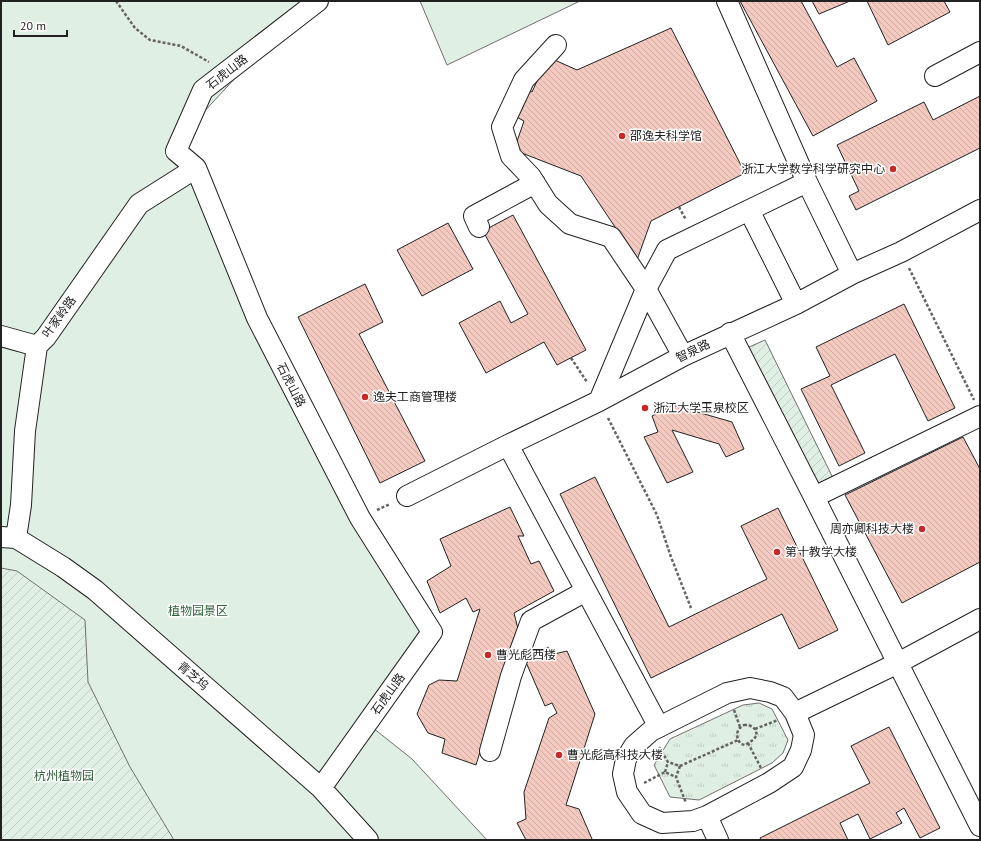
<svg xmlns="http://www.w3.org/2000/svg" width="981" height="841" viewBox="0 0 981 841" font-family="'PT Sans','Noto Sans SC',sans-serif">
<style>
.grass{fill:url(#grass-tufts);stroke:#6f6f6f}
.park{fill:#e0efe3;stroke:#6f6f6f}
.garden{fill:url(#garden-furrows);stroke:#6f6f6f}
.building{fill:url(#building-back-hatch);stroke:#222}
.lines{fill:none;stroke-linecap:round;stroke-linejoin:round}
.minor-casing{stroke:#222;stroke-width:22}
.path{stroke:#646464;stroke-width:2.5;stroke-dasharray:3 2;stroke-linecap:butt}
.minor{stroke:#fff;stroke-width:20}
.poi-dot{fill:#c62828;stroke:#fff;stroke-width:1.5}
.labels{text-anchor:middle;stroke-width:3;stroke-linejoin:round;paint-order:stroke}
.street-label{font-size:12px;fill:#222;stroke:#fff}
.poi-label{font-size:12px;fill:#222;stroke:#fff;text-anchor:start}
.park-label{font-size:12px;fill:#2f5e38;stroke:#fff}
</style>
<defs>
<pattern id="grass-tufts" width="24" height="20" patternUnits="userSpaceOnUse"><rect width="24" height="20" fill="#e0efe3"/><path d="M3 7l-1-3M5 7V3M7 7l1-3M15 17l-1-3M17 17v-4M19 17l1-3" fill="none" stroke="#c0cdc2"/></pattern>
<pattern id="garden-furrows" width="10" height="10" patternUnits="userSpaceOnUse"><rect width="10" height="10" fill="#e0efe3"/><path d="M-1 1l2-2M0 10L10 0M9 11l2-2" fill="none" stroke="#c0cdc2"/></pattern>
<pattern id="building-back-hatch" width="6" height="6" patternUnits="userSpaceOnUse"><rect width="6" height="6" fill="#f3c9c0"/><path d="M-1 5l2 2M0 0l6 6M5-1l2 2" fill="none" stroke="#d0aca5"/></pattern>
</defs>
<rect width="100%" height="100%" fill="#fff"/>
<path class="grass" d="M759 703 772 709 788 740 783 753 772 763 699 800 670 797 654 765 670 739 743 705Z"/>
<path class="park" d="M1 1H318L277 33 188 129 187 148 324 441 437 621 363 720 412 759 487 840H1Z
M420 1H580L447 65Z"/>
<path class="garden" d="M765 340 833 478 815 488 747 348Z
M1 568 17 571 85 620 88 682 130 767 174 840H1Z"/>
<path class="building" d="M740 1H801L837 67 854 58 877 101 813 136Z
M812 1H850L819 14Z
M867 1H944L950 12 888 45Z
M671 28 745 173 651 221 637 260 581 176 514 150 524 121 511 114 523 87 532 92 548 57 577 70Z
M980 96V148L856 210 849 196 859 191 837 145 924 102 933 120Z
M513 215 586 350 557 365 544 342 486 373 459 323 500 301 511 323 528 314 483 231Z
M448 223 473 269 422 296 397 250Z
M365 284 383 322 359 334 425 461 380 483 298 317Z
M904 304 955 408 928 421 895 354 831 385 865 453 839 466 801 389 830 376 816 347Z
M673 405 732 422 744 449 726 457 719 444 672 430 693 472 667 483 644 437 658 432 652 416Z
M963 437 980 469V562L902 603 845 495Z
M595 477 669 627 767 579 741 526 778 508 838 630 799 649 782 614 651 678 560 494Z
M510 507 524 536H518L531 564 539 561 554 591 514 613 518 629 476 765 442 753 445 739 428 733 417 714 429 685 439 680 457 681 480 609 473 612 466 598 440 613 427 581 451 566 440 539Z
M548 647 550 655 567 651 595 714 566 805 579 809 592 839 591 840H526L517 823 526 819 524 792 549 718 557 713 552 703 545 706 525 660Z
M889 727 940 828 920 838 904 808 896 813 902 823 870 839 858 814 840 823 848 840H761L760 838 870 783 851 746Z"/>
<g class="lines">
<g class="minor-casing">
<path id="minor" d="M318 1 203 90 176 151 196 168 257 318 360 518 432 632 321 788
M727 1 807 182 852 274
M556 45 524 80 502 127 511 156 531 177 548 204 570 224 611 237 646 289 683 356
M935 76 980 52
M749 210 796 304
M479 227 474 216 535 183
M730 333 814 497 980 826
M1 336 37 346
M599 401 646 289 667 250 807 182
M508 445 659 727
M407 496 508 445 599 401 683 356 796 304 852 274 901 252 980 210
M814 497 980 416
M1 537 16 538 63 567 95 590 321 788 368 840
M16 538 21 505 25 431 37 346 46 337 139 204 196 168
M750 688 770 692 783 697 795 713 804 735 801 750 793 767 769 783 707 816 693 821 662 823 642 814 627 792 623 774 626 759 634 746 651 731 727 693Z
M795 713 898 663 980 619
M490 751 511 676 531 621 586 591
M707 816 718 840"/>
</g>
<path class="path" d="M116 1 135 28 150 40 181 46 209 62
M679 207 686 220
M909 268 974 400
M571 358 587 382
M608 418 657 515 671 557 691 608
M377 510 390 504
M734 710 740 727
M744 725H749L755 729 757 735 753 740 745 745 741 744C735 737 736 729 744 725Z
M755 729 778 720
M748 743 761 768
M659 747 668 762 680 766 738 740
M680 766 676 777 686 803
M665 772 668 762
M644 783 665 772 676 777"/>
<use href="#minor" class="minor"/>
</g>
<g class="poi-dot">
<circle cx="622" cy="136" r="4"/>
<circle cx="893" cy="169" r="4"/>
<circle cx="365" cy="397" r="4"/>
<circle cx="645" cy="408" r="4"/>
<circle cx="922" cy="529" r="4"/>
<circle cx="777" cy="552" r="4"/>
<circle cx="488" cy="655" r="4"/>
<circle cx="559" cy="755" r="4"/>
</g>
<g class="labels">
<g class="street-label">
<text transform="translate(227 72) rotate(-38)" y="4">石虎山路</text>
<text transform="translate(59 317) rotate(-54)" y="4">叶家岭路</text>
<text transform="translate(693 351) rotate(-26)" y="4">智泉路</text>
<text transform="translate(291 385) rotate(63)" y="4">石虎山路</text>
<text transform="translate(193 676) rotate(41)" y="4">青芝坞</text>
<text transform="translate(388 694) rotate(-54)" y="4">石虎山路</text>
</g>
<g class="poi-label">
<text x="630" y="140">邵逸夫科学馆</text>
<text x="885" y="173" text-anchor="end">浙江大学数学科学研究中心</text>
<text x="373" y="401">逸夫工商管理楼</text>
<text x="653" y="412">浙江大学玉泉校区</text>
<text x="914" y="533" text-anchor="end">周亦卿科技大楼</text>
<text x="785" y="556">第十教学大楼</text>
<text x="496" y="659">曹光彪西楼</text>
<text x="567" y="759">曹光彪高科技大楼</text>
</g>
<g class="park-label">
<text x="198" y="615">植物园景区</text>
<text x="64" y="780">杭州植物园</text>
</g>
</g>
<rect width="981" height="841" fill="none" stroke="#222222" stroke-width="4"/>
<path d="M14 30v6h53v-6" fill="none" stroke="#222222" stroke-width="2"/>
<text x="20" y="30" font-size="12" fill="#222222" stroke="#ffffff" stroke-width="3" paint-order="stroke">20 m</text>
</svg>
